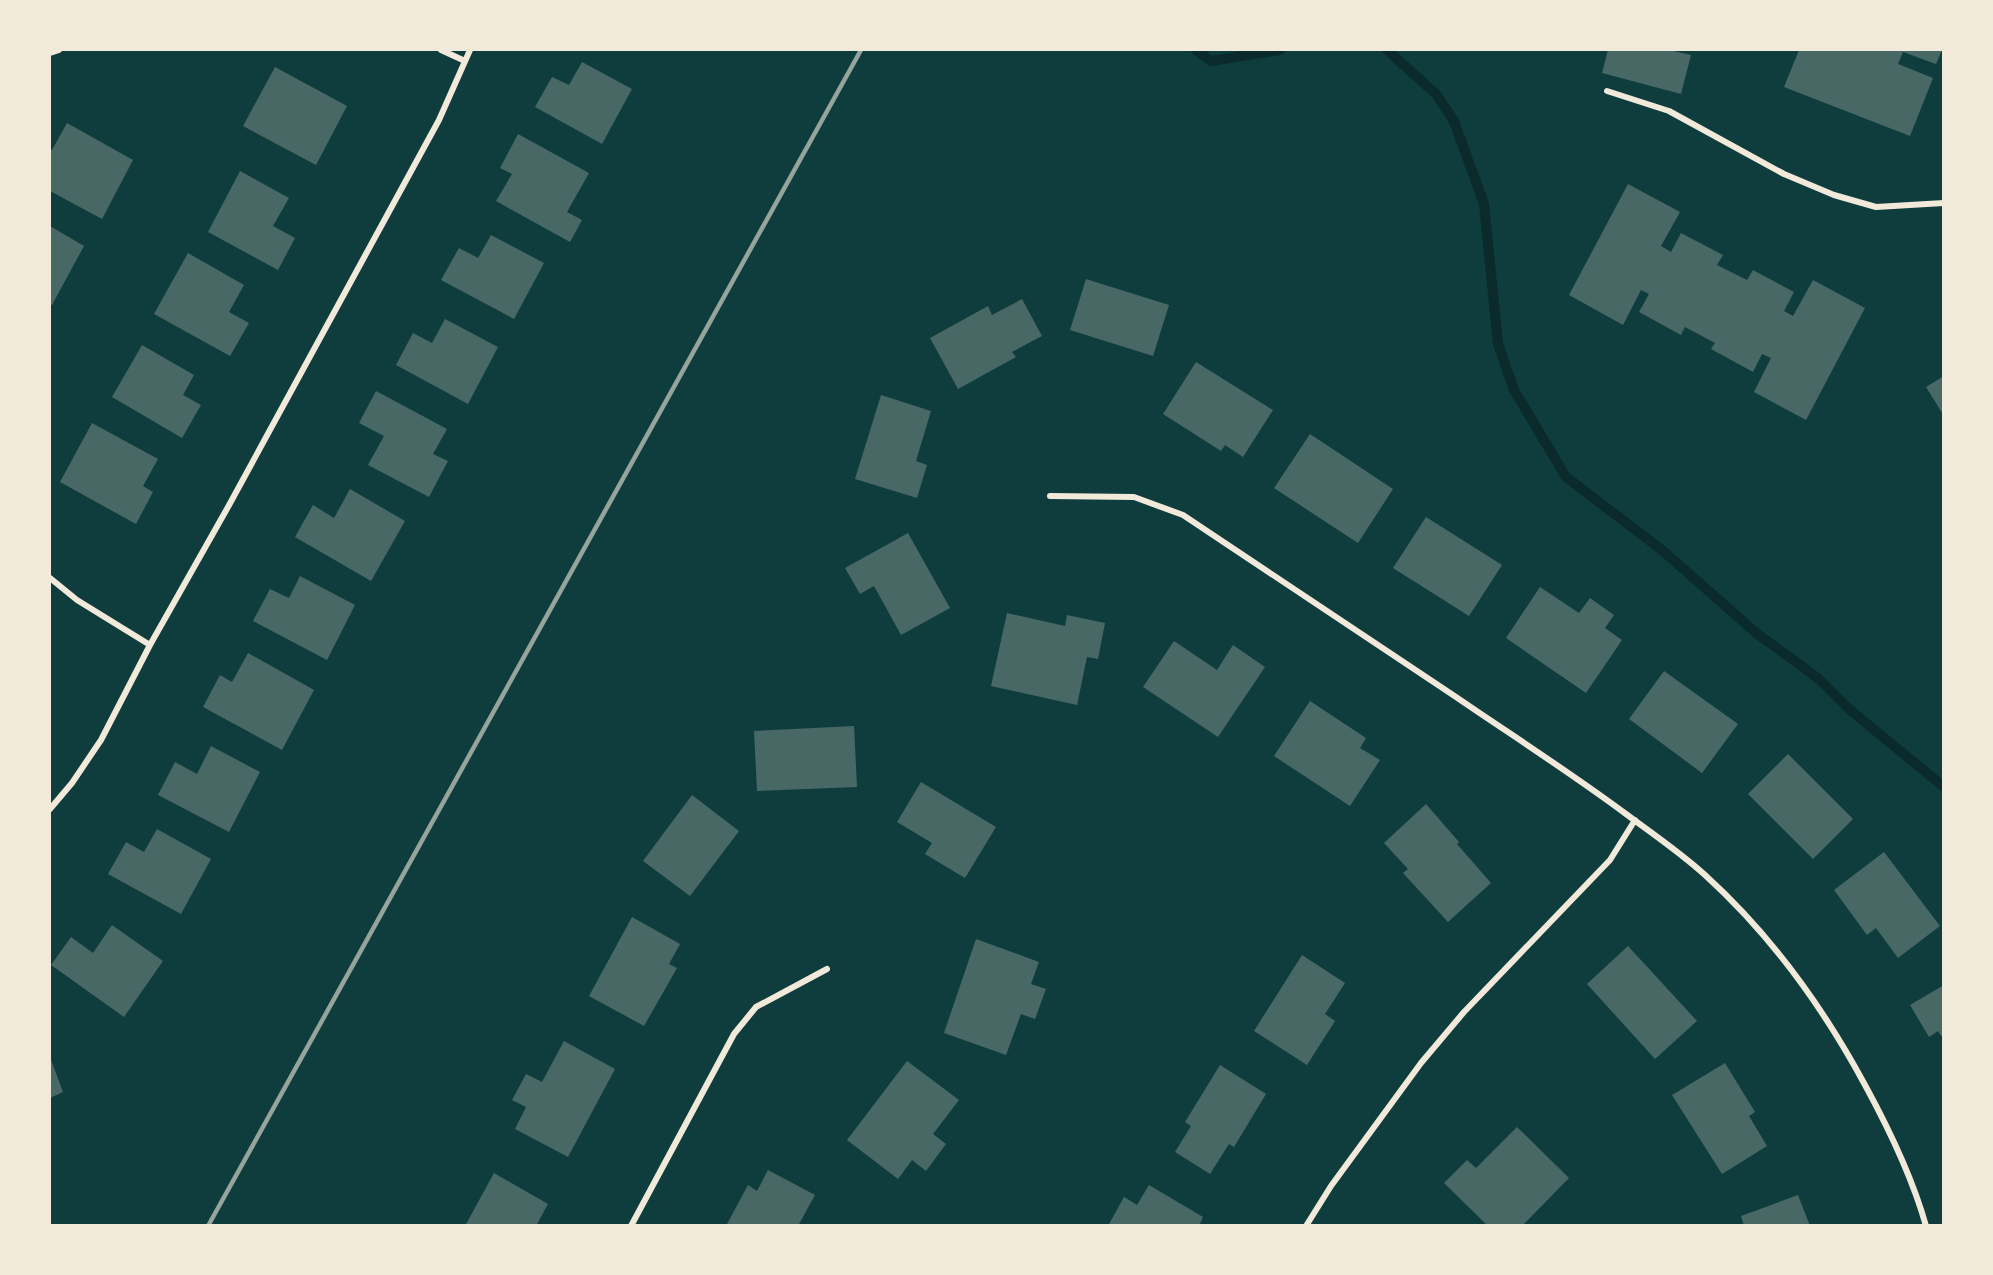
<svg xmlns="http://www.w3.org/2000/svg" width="1993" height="1275" viewBox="0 0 1993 1275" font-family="'Titillium Web',sans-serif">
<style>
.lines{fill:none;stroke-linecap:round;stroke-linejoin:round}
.stream{stroke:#0a2a2b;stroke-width:10}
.building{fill:#486865}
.minor{stroke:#f1e9da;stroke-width:6}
.rail{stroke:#97a49c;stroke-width:4.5}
</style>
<rect width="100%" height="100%" fill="#0f3d3e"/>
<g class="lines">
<path class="stream" d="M1196 50 1211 61 1280 50
M1387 50 1436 94 1454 121 1484 204 1498 344 1514 390 1566 477 1662 550 1755 632 1819 679 1849 709 1944 787"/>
</g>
<path class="building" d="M1608 50H1669L1691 55 1681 94 1602 73Z
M1799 50H1942L1936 64 1903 52 1898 64 1933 78 1910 136 1784 87Z
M582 62 632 89 602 144 535 107 552 77 569 85Z
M275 67 347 106 316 165 243 126Z
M67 123 133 160 102 219 50 191V148L52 150Z
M518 134 589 173 567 212 582 220 570 242 496 201 512 174 500 168Z
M240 171 289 198 273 226 295 238 278 270 208 232Z
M1628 184 1680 212 1661 246 1671 252 1681 233 1723 255 1717 265 1747 280 1753 270 1794 292 1784 311 1793 316 1813 280 1865 308 1806 420 1754 392 1771 358 1762 354 1753 372 1711 349 1715 343 1685 327 1681 335 1639 312 1649 294 1641 290 1623 325 1569 295Z
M50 226 84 246 52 305 50 304Z
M491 235 544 263 514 319 441 280 459 248 478 258Z
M188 253 244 285 229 312 249 323 230 356 154 314Z
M1086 279 1169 305 1153 356 1070 330Z
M1022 299 1042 336 1012 352 1016 357 958 389 930 338 988 306 992 315Z
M445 319 498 347 468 404 396 365 413 333 432 343Z
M142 345 194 375 183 395 201 405 182 438 112 397Z
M1196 362 1273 410 1243 457 1225 445 1221 451 1163 414Z
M1944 376V416L1926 387Z
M376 391 447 429 433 454 448 461 429 497 368 465 384 436 359 423Z
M881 395 931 411 916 461 927 465 917 498 855 479Z
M92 423 158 459 143 486 153 492 136 524 60 482Z
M1310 434 1393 489 1358 543 1274 488Z
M350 489 405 521 371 581 295 537 313 505 334 518Z
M1426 517 1502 565 1469 616 1393 568Z
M908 533 950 608 901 635 874 586 860 594 845 568Z
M300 576 355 605 327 660 253 621 270 589 289 598Z
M1540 587 1579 613 1590 598 1614 615 1605 628 1622 640 1586 693 1506 638Z
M1007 613 1065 626 1067 615 1105 623 1098 659 1087 657 1077 705 991 686Z
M1174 641 1217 670 1233 645 1265 667 1218 737 1143 687Z
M248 653 314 690 282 750 203 707 220 675 232 682Z
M1664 671 1738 724 1702 773 1629 719Z
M1310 701 1366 738 1360 748 1380 760 1350 806 1274 756Z
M854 726 857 787 757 791 754 731Z
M211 746 260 772 229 832 158 795 175 762 197 774Z
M1788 754 1853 819 1813 859 1748 794Z
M921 782 996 827 965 878 925 854 932 843 897 822Z
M692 795 739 831 690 896 643 861Z
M1426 804 1459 842 1457 844 1491 883 1448 922 1403 873 1408 869 1384 843Z
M157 829 211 859 181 914 108 874 126 842 144 852Z
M1884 852 1940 926 1898 958 1876 928 1867 935 1834 890Z
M632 917 680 944 669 964 677 968 644 1026 589 996Z
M112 925 163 961 124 1017 51 965 71 937 93 953Z
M976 939 1039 962 1031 984 1046 989 1035 1019 1021 1014 1006 1055 944 1033Z
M1628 946 1697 1021 1655 1059 1587 984Z
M1302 955 1345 983 1325 1014 1335 1021 1307 1065 1254 1031Z
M1944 985V1040L1938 1031 1929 1037 1910 1005Z
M564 1041 615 1069 568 1157 515 1129 526 1107 512 1100 526 1074 542 1082Z
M50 1057 63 1092 50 1098Z
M907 1061 959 1100 933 1134 946 1144 926 1171 912 1160 898 1179 847 1140Z
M1725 1063 1755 1112 1749 1116 1767 1146 1722 1174 1672 1095Z
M1220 1065 1266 1094 1234 1147 1229 1144 1210 1174 1175 1152 1191 1126 1185 1122Z
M1517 1127 1569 1178 1522 1226H1488L1444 1183 1467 1160 1476 1168Z
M768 1170 815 1195 798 1226H726L748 1185 757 1191Z
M494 1173 548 1204 536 1226H465Z
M1149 1185 1203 1217 1199 1226H1108L1124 1197 1137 1205Z
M1798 1195 1810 1226H1744L1741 1216Z"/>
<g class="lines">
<path class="minor" d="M441 50 465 61
M50 53 59 50
M1607 91 1669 111 1784 174 1834 195 1876 207 1944 203
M1050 496 1134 497 1183 515C1274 576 1365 637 1456 697 1513 736 1571 773 1626 814 1653 834 1681 853 1705 875 1771 935 1823 1007 1865 1085 1889 1129 1912 1176 1926 1226
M50 578 77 600 150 645
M50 809 72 783 101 740 150 645 228 507 439 120 470 50
M631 1226 734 1034 756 1007 827 969
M1306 1226 1331 1186 1421 1063 1464 1012 1610 860 1635 820"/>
<path class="rail" d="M208 1226 861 50"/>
</g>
<rect width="1993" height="1275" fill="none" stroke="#f1e9da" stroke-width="102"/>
</svg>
